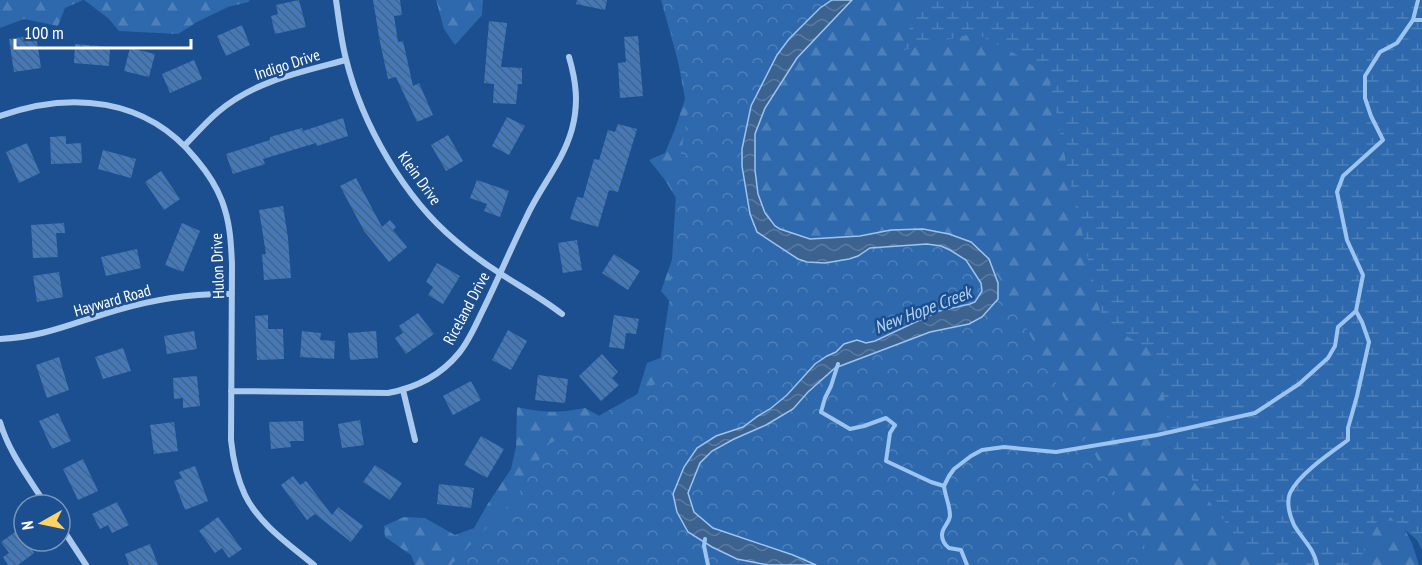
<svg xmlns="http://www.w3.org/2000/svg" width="1422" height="565" viewBox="0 0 1422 565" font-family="'PT Sans Narrow',sans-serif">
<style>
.forest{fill:url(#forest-firs)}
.wetland{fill:url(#wetland-marsh)}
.park{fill:url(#park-crowns)}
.water{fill:url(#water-waves);stroke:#9cc4f0;stroke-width:1.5}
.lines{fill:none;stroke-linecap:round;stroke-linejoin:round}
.stream{stroke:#9cc4f0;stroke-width:4}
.building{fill:url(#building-back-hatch)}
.street{stroke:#a9c9ee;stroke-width:6}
.labels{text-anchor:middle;stroke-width:5;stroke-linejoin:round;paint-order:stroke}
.street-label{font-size:16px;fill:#fff;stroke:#1b4f8f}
.water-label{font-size:18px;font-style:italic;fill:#b5d3f5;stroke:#1b4f8f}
</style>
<defs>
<pattern id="forest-firs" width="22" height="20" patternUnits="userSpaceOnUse" patternTransform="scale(1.5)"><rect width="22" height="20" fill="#2e69ad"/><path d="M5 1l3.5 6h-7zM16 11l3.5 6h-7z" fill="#4d80b9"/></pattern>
<pattern id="wetland-marsh" width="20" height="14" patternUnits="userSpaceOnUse" patternTransform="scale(1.5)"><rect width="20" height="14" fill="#2e69ad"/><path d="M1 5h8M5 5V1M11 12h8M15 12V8" fill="none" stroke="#4d80b9"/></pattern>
<pattern id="park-crowns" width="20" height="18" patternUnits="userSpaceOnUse" patternTransform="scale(1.5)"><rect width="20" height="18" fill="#2e69ad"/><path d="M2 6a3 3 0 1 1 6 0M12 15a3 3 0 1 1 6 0" fill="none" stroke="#4d80b9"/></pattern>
<pattern id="water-waves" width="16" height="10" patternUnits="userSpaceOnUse" patternTransform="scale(1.5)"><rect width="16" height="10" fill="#3c6290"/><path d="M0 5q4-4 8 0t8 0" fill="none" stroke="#597aa1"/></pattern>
<pattern id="building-back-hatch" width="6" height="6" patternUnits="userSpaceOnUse" patternTransform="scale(1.5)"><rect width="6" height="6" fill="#4478b7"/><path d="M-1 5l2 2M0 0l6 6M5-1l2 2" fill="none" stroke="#486282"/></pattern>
</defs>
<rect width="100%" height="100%" fill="#1b4f8f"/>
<path class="forest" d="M0 0H83L65 8 58 26 24 19 0 28Z
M84 0H250L248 2 228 7 197 22 178 34 119 31 108 18Z
M436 0H483L482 15 455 45 444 29Z
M661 0H1171L1324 473 1401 522 1412 543 1419 565H415L411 555 385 537 384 526 404 517 425 518 455 535 474 528 487 505 511 469 516 447 517 407C543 413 559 413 585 408L605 419 627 417 638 392 647 363 668 355 672 304 661 291 676 248 682 208 665 180 649 160 665 153 675 129 685 99 678 61Z"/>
<path class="wetland" d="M917 0H1422V550L1417 540 1385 513 1369 530 1360 565H1268L1264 558 1246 549 1176 459 1166 410 1163 389 1153 351 1105 324 1092 287 1086 247 1073 197 1049 77 1017 55 975 33 904 50Z"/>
<path class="park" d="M663 0H840L821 19 753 124 756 205 785 244 953 242 976 258 992 265 1155 565H451L516 497 549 444 657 383 670 295 677 176 689 105Z"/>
<path class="water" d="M832 0H852L797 58 765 108 755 134V170L758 194 765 213 775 226 780 229 810 239 860 236 891 230 923 229 949 234 971 242 989 259 998 283V299L982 317 969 324 930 332 835 368 808 392 793 409 766 425 734 439 712 451 700 463 688 493 694 512 713 528 793 555 816 565H768L737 559 712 547 688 532 677 512 673 494 684 467 697 448 716 436 743 427 758 416 770 409 787 395 815 364 827 356 836 352 844 344 857 340 866 343 875 341 939 311 970 304 975 302 982 291 981 283 966 260 950 250 941 246 927 244 870 248 858 256 849 259 825 263 807 262 798 259 757 232 750 214 742 166V149L751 106 777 55 789 39 820 8Z"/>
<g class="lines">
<path class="stream" d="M1413 20H1422
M838 364 831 386 825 398 821 412 850 429 864 426 886 418 895 425 890 433 886 461 931 482 944 486C945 496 950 505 950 516 949 524 942 527 942 535 942 540 945 545 949 548L961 550 967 565
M944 486 949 476 954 469 971 456 982 450 1004 447 1056 452 1157 435 1255 413 1299 384 1328 358 1335 346 1338 327 1356 311 1363 275 1347 240 1337 192 1343 176 1383 140 1371 116 1365 98V76L1380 52 1397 43 1413 20 1418 0
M705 539 704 546 708 565
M1317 565C1314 548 1302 539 1294 525 1290 516 1286 503 1290 493 1299 474 1330 453 1348 440V428L1357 396 1369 342 1362 322 1356 311"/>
</g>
<path class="building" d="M299 0 306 27 275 34 271 16 278 14 276 5Z
M373 0H400L402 15 394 16 398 42 403 41 413 86 419 83 433 115 417 122 396 77 388 79 380 42Z
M577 0H607L605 10 576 4Z
M489 21 507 23 501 67 522 68V84H518L516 104 493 103 494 84 484 83Z
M242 25 250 45 226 56 217 36Z
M36 35 41 68 14 72 9 39Z
M638 36 643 96 620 98 618 63 626 62 624 37Z
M75 44 110 47 109 66 74 63Z
M130 48 155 54 149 77 124 71Z
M194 60 202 79 170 93 162 74Z
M507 117 525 126 509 155 492 146Z
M343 118 348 136 317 146 316 143 263 159 265 164 233 174 226 154 270 140V137L302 128 303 131Z
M618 124 637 129 618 192 609 190 598 227 570 219 577 197 583 198 594 159 599 160 608 130 615 132Z
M448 135 463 161 446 171 431 145Z
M66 136V144L81 143 82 163 51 164 50 137Z
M27 143 40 173 19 183 6 152Z
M103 150 136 159 131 178 98 169Z
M161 171 180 199 164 210 145 182Z
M356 178 382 227 390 220 396 227 393 230 407 247 389 262 364 231 340 186Z
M477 180 509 191 500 217 484 211 487 204 470 198Z
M283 206 288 238 291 278 264 280 262 254H266L259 210Z
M64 223 65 233H56L58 257 33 258 31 225Z
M182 223 200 231 183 272 165 265Z
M577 240 582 270 563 273 558 243Z
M137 249 141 268 106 276 101 257Z
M614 254 640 271 628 290 602 273Z
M437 263 460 276 443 304 428 295 433 287 426 282Z
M59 272 63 297 37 302 33 276Z
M418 313 434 334 406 354 395 338 403 333 399 326Z
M268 315V329H283L284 359 257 360 255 316Z
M614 315 639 319 636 334 626 333 624 349 609 347Z
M508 330 527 341 511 370 492 360Z
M194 331 197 349 167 354 164 336Z
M302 331 321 333 320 340 335 341 334 359 300 357Z
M376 331 378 358 350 360 348 333Z
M123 348 131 371 103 379 95 357Z
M602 354 618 372 612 378 619 385 601 401 579 376Z
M59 357 69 390 47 398 36 365Z
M538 375 568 379 565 403 535 400Z
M197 376 200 406 183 408V398L174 399 173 378Z
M471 381 481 400 453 415 443 396Z
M58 413 71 441 52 449 39 421Z
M360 420 364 445 342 448 338 424Z
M303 421 304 441H290L291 447 271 449 269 422Z
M174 422 178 451 154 454 150 425Z
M481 436 504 449 487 478 464 465Z
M83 459 98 491 78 500 63 469Z
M375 465 402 483 390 500 363 482Z
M195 466 208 501 185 510 174 481 182 478 179 472Z
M293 476 300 485 306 481 332 515 338 507 363 526 351 542 315 514 307 520 281 485Z
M439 484 474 488 471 508 437 504Z
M117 502 129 525 112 533 108 525 100 529 92 514Z
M218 517 242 549 229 558 222 548 215 553 199 531Z
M18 530 24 539V541H26L34 553 18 565H8L3 557 9 553 1 542Z
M150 544 158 565H129L125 554Z"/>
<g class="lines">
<path class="street" d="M336 0C339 20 341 40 346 59 362 124 404 198 456 241 470 253 485 264 501 274 521 287 543 299 562 314
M0 116C70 91 146 97 196 159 207 172 216 185 222 201 230 222 231 242 232 264L231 440C233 459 237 478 245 495 259 524 290 545 314 565
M185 145C196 134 206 122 218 112 254 81 301 72 346 60
M0 339C45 337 75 322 117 310 155 299 192 293 232 294
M403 390 415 440
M231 391 388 393C415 388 441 375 459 353 468 342 475 327 481 314 497 282 510 250 526 218 540 187 563 162 572 129 579 103 576 81 569 57
M0 422C9 453 29 478 46 505
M60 525 86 565"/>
</g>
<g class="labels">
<g class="street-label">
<text transform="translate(287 64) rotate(-18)" y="6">Indigo Drive</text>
<text transform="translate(420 178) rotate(54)" y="6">Klein Drive</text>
<text transform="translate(217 266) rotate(-92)" y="6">Hulon Drive</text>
<text transform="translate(112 300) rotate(-16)" y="6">Hayward Road</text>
<text transform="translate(466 308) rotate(-62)" y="6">Riceland Drive</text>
</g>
<g class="water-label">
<text transform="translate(923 310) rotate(-21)" y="6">New Hope Creek</text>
</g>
</g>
<g transform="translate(42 523) rotate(261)"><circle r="28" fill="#1b4f8f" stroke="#7695bc" stroke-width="1.5"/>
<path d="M0-4.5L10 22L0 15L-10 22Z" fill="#ffd166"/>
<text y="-9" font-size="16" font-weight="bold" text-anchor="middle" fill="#ffffff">N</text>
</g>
<path d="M15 39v9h176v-9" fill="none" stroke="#ffffff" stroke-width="3"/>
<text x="24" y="39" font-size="18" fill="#ffffff" stroke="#1b4f8f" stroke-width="4.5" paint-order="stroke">100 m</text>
</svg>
